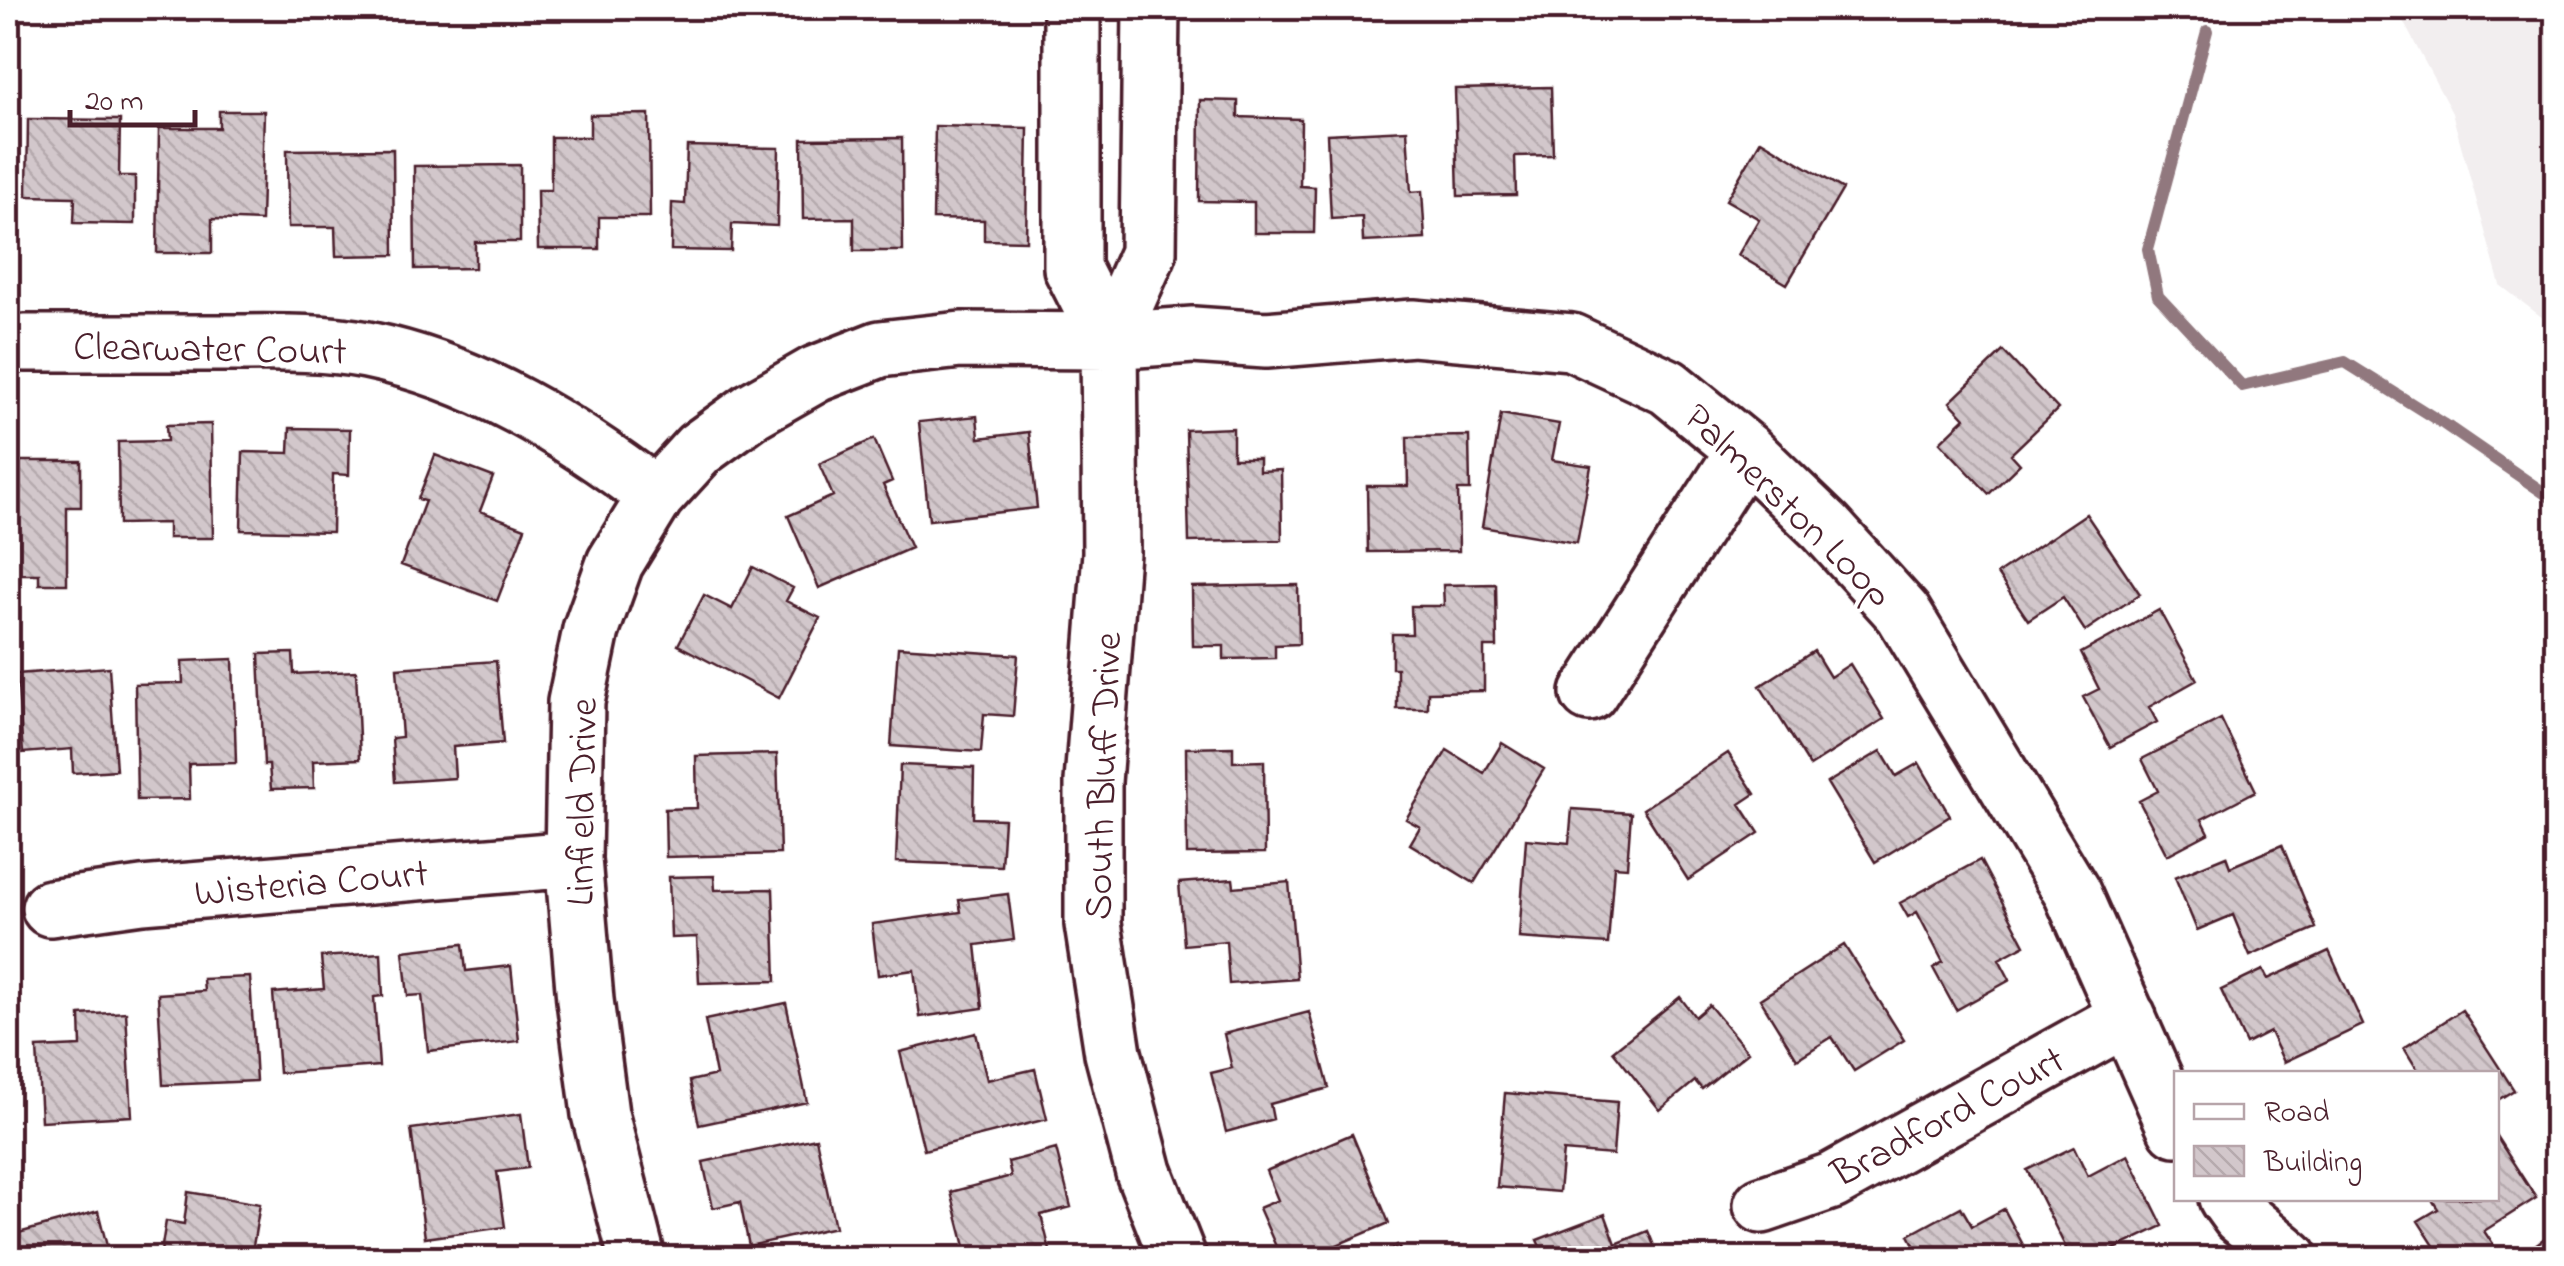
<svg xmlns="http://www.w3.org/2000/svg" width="2564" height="1266" viewBox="0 0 2564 1266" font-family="'Indie Flower',sans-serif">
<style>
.built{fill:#f2eeef}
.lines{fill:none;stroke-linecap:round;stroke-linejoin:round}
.stream{stroke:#91787e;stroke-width:12}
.building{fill:url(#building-back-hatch);stroke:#4a1f2b;stroke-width:2.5}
.minor-casing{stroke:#4a1f2b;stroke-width:62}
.minor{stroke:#fff;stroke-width:55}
.labels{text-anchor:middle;stroke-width:8;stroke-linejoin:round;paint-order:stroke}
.street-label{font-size:40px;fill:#4a1f2b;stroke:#fff}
</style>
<defs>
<pattern id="building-back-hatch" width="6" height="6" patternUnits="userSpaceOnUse" patternTransform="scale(2.5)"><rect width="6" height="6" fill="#d2c7cb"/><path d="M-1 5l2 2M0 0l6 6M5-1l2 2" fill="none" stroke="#b6aaae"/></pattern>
</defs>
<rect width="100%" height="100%" fill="#fff"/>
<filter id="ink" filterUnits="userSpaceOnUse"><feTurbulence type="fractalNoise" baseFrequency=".01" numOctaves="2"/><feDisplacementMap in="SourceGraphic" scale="20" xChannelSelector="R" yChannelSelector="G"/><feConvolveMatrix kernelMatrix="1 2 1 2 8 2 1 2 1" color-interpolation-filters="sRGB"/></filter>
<g filter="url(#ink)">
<path class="built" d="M2396 8H2556V328L2500 285 2452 113Z"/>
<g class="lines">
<path class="stream" d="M2207 31 2148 249 2158 296 2242 386 2345 362 2444 424 2556 501"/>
</g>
<path class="building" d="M1551 87 1553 155 1515 156 1516 195 1458 196 1455 89Z
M1200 100 1238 101V117L1301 119 1300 186 1315 187 1314 233H1254V202L1199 201Z
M219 111H264L261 221 212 219V253H157L159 128H219Z
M649 114 650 217H599V249H538L537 190H551V137H590V115Z
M28 119 120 120 119 176H135V224L74 223 75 197 27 196Z
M935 126 1028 128 1026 241 984 240V220L933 219Z
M1407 130 1411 192 1422 191 1425 239 1363 242 1362 217 1331 219 1327 134Z
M902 138 903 251H854V218L803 219 802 139Z
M1761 140 1843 189 1787 284 1738 255 1759 219 1726 200Z
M687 146 779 148 777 226 732 224 731 251 671 250 672 203 685 204Z
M393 149 394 255 336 256 335 227H288L287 150Z
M520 165V242H475V268L415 269 414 166Z
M2003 351 2058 409 2011 454 2020 464 1989 494 1940 442 1965 418 1950 402Z
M1501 414 1559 424 1552 460 1591 466 1577 543 1482 527Z
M977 416 979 438 1029 432 1037 508 929 520 919 422Z
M211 424 213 538H168V523L119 524 118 442 167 441 166 425Z
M290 428 350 429 349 475 333 474 332 532 241 530 243 452 289 453Z
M1233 428V458H1259V471L1281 470 1282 540 1189 542 1186 430Z
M1469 436 1470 490H1458L1459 551 1368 552 1367 486H1408L1407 437Z
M874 439 892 481 883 485 911 548 819 588 788 516 833 496 819 464Z
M435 455 493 477 480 511 525 528 497 601 401 565 425 501 418 499Z
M20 461H81V507H67V584H39V574H8V492H20Z
M2086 514 2140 594 2085 631 2063 597 2028 620 1997 574Z
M753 567 793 588 786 601 820 618 779 698 678 645 704 595 732 609Z
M1496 584 1497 647H1484V691L1428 692V709H1397V668H1392V634H1412L1411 606H1444L1443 585Z
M1298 585 1299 644 1275 645V658L1224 659V646H1193L1192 587Z
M2159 610 2197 680 2149 707 2157 722 2110 747 2083 697 2099 689 2081 653Z
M898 647 1018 655 1013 716 984 714 981 752 891 746Z
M1814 651 1830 677 1850 664 1884 719 1810 766 1760 686Z
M293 653 294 674 356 671 360 759 313 761 314 788 271 789 269 765H264L259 654Z
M233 659 236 763 189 764 190 799 137 800 135 684 183 683 182 661Z
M496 661 503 743 453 747 455 778 395 782 392 738 402 737 397 668Z
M109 667 116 770 73 773 72 749 23 753 17 674Z
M2221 719 2256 791 2202 819 2209 833 2167 855 2139 801 2158 791 2142 759Z
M1502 743 1544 769 1474 883 1410 844 1420 827 1406 819 1447 750 1484 773Z
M1233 747V762L1264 761 1265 853 1187 854 1186 748Z
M1881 751 1896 776 1919 763 1950 816 1875 862 1827 783Z
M1728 753 1755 794 1740 804 1759 833 1688 880 1643 809Z
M777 754 780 854 666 857 665 809 697 808 696 756Z
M900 765 974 768 973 818 1004 819 1001 866 896 862Z
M1572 809 1631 813 1627 867 1614 866 1608 944 1519 938 1526 839 1569 843Z
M2282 845 2316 928 2250 956 2233 915 2197 930 2175 877 2226 856 2230 867Z
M1980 860 2025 945 1999 959 2010 980 1956 1010 1933 968 1943 962 1917 912 1908 917 1900 903Z
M714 876 715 890 773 889 776 981 699 983 697 937 671 938 669 877Z
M1233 879 1234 887 1289 882 1297 979 1229 984 1226 941 1184 945 1179 883Z
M1008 894 1014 940 976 945 983 1008 920 1017 914 970 878 975 872 924 961 912 959 900Z
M463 944 466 971 511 966 519 1041 428 1051 422 995 408 996 403 951Z
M1844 945 1904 1040 1854 1071 1832 1037 1797 1059 1760 999Z
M2329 951 2363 1025 2284 1062 2270 1032 2246 1044 2221 990 2263 970 2268 979Z
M381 953 383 996 374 997 379 1066 279 1073 273 993 324 989 321 957Z
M250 977 256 1081 163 1085 158 994 204 991 203 979Z
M1680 997 1695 1017 1709 1005 1748 1052 1702 1089 1695 1081 1660 1110 1613 1051Z
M786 1003 807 1102 699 1125 690 1081 716 1075 705 1020Z
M2462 1010 2514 1090 2496 1101V1074H2420L2404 1048Z
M126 1012 132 1116 41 1121 37 1048 81 1046 80 1015Z
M1309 1012 1329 1088 1270 1104 1273 1119 1226 1132 1211 1073 1232 1068 1224 1034Z
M976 1033 987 1080 1035 1069 1047 1119 924 1150 900 1052Z
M1505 1093 1617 1102 1613 1155 1563 1151 1559 1192 1497 1187Z
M521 1114 528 1168 497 1172 505 1227 425 1238 411 1129Z
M1352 1134 1389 1223 1306 1258H1281L1259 1208 1278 1200 1266 1171Z
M2496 1136 2536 1198 2484 1231 2494 1246 2474 1258H2442L2418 1221 2438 1209 2431 1198H2496Z
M816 1138 835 1227 749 1246 740 1202 713 1208 703 1162Z
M2074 1147 2088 1176 2128 1155 2163 1226 2096 1258H2071L2027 1170Z
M1056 1149 1071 1207 1041 1215 1052 1258H968L951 1192 1011 1176 1008 1162Z
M188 1192 260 1204 251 1258H160L166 1221 184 1224Z
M1961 1207 1972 1226 2004 1209 2030 1258H1921L1909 1235Z
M98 1211 110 1258H13L8 1236Z
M1605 1214 1616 1244 1648 1231 1659 1258H1545L1537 1240Z
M2556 1230V1258H2517Z
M1397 1245 1405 1258H1377Z"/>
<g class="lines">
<g class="minor-casing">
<path id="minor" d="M1072 8V268L1109 341
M1151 8 1148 253 1109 341 1111 553 1093 782V924L1113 1053 1144 1172 1178 1258
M25 343C91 343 157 343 223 343 271 343 320 341 367 350 476 372 569 430 656 496
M1589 693 1745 450
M50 908 142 895 573 859
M2227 1198 2240 1216 2290 1258
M1762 1205 1832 1181 2128 1017
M637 1258 600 1114 585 1000 573 859 576 702 591 630 615 563 656 496 699 449 753 410 816 374 880 349 961 340 1109 341 1193 335 1266 340 1413 328 1571 342 1668 387 1745 450 1826 528 1903 613 2072 893 2176 1128"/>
</g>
<use href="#minor" class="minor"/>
</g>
</g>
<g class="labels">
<g class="street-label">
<text transform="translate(210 347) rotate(1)" y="14">Clearwater Court</text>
<text transform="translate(1790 504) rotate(44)" y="14">Palmerston Loop</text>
<text transform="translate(1101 776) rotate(-88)" y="14">South Bluff Drive</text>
<text transform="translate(580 802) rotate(-89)" y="14">Linfield Drive</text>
<text transform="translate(311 881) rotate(-5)" y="14">Wisteria Court</text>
<text transform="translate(1947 1115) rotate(-28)" y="14">Bradford Court</text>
</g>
</g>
<rect width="2564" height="1266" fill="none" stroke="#fff" stroke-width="40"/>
<rect x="20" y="20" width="2524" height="1226" fill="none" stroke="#4a1f2b" stroke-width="4" filter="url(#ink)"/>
<rect x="2174" y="1071" width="325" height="130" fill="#ffffff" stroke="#b7a5aa" stroke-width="2.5"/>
<rect x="2194" y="1104" width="50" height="15" fill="#ffffff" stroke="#b7a5aa" stroke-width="2.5"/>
<text x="2264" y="1121" font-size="30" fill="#4a1f2b">Road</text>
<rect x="2194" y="1146" width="50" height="30" fill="url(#building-back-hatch)" stroke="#b7a5aa" stroke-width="2.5"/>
<text x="2264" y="1171" font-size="30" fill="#4a1f2b">Building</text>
<path d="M70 110v15h125v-15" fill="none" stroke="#4a1f2b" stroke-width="5"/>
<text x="85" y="110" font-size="30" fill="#4a1f2b" stroke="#ffffff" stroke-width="8" paint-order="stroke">20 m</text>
</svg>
